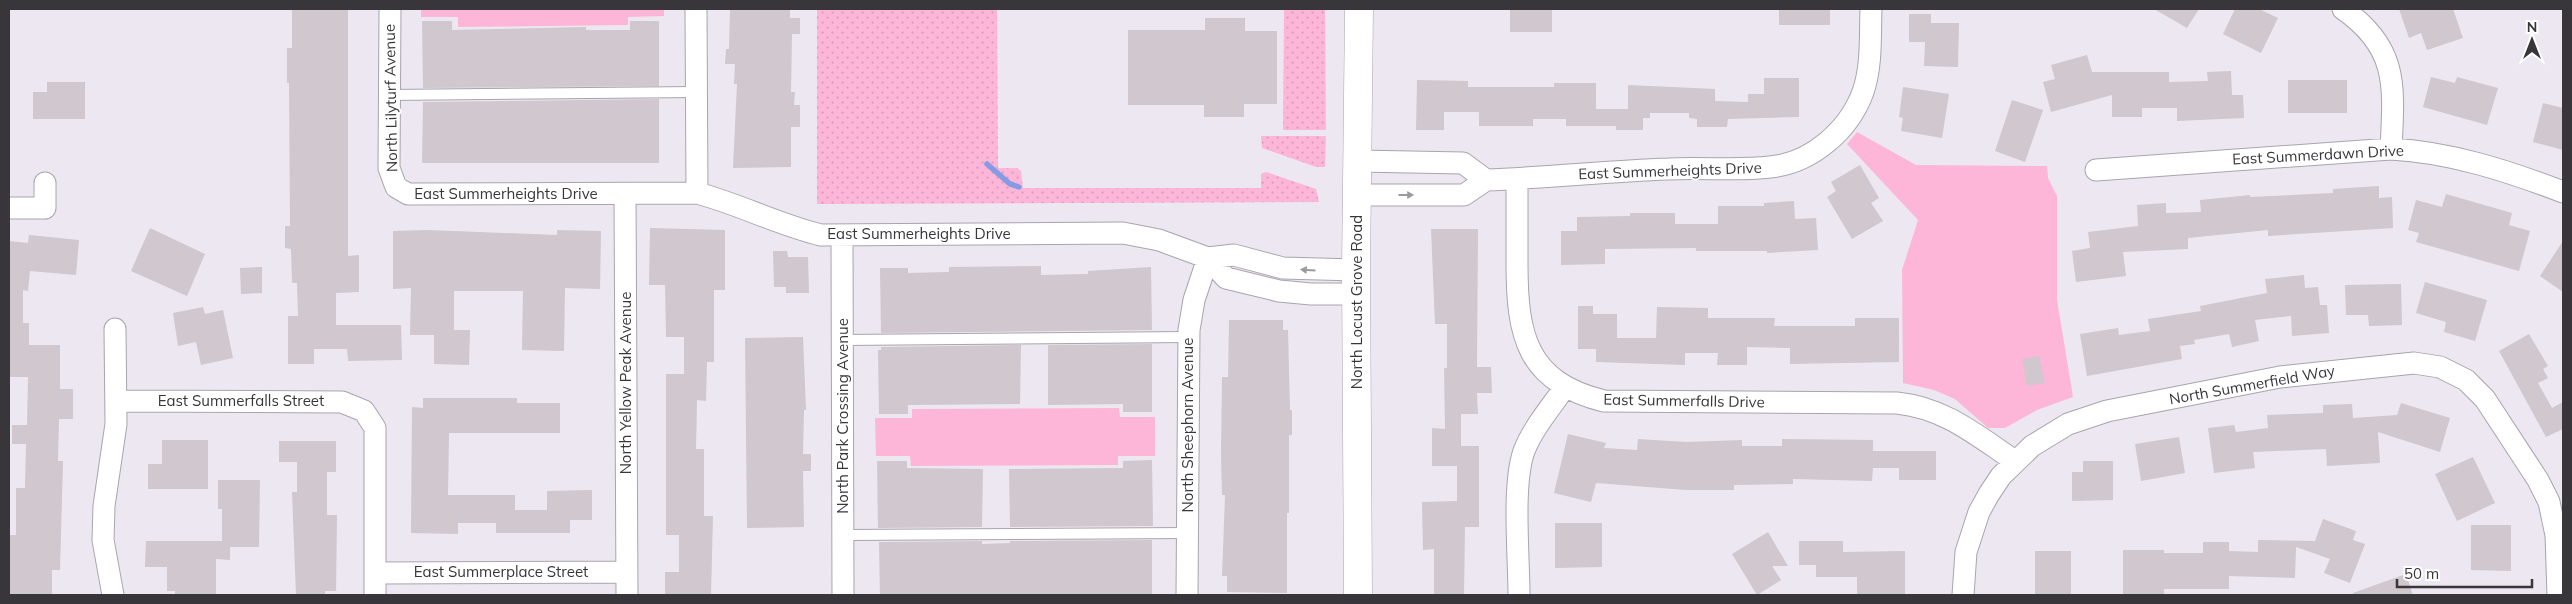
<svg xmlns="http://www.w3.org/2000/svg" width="2572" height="604" viewBox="0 0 2572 604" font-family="Mulish,sans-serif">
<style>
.grass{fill:url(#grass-dots)}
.park{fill:#fdb6d8}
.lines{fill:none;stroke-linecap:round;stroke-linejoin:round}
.stream{stroke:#859be5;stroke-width:5.5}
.building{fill:#d0c7cf}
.service-casing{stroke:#a9a4ad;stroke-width:12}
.minor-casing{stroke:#a9a4ad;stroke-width:23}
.secondary-casing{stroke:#a9a4ad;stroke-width:29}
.service{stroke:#fff;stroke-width:10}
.minor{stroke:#fff;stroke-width:21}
.secondary{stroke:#fff;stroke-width:28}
.oneway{fill:#9c9a9c}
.labels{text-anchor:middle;stroke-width:4;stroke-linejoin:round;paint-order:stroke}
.street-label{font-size:15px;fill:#38363a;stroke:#fff}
</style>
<defs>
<pattern id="grass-dots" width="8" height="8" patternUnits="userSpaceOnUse" patternTransform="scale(1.25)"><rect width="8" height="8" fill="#fdb6d8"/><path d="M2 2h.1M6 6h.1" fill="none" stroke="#da9dba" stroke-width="1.8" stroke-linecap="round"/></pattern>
</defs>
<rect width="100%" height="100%" fill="#ece7f1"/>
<path class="grass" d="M817 9H997L998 168H1017L1021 171 1023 188H1261V174L1266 172 1316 189 1319 202 817 204Z
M1284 9H1325L1326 130H1283Z
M1261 136H1326L1325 167H1316L1262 148Z"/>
<path class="park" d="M421 9H664V16L628 17V25L458 27V17H421Z
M1857 132 1916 165 2047 166 2048 178 2057 196V300L2073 397 2037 410 2005 428H1988L1955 399 1934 390 1903 383 1902 270 1918 220 1847 144Z
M1119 408 1120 417H1155V456H1118V465L911 466 910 456H876L875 418H912V409Z"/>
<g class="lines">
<path class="stream" d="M987 164 1010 184 1019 187"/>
</g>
<path class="building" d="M292 9H348V256L359 255V292L336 293V325H401L402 360 348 361 347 349H314V364H288V316H298L297 283H292L291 249 285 248V226H290L289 83H287V48H292Z
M730 9H790V18H800V34H792L791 92H795L794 105H800V127H791V167L733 168 737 84H734L735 64H725L726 49H729Z
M1510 9H1552V32H1510Z
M1779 9H1830V25H1779Z
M2154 9H2199L2187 28Z
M2235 9H2259L2278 18 2261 53 2223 34Z
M2399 9H2453L2463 38 2427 50 2421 33 2409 38Z
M1909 14H1931V23H1959L1958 67 1924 66 1925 42H1909Z
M1205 18H1245V31H1277V104H1244V117H1204V105H1128V30H1205Z
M422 21H452V30L586 27V30H630V21H659V86L423 88Z
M2087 55 2092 72H2169V82L2208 81 2207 72 2231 71 2232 95H2243L2244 118 2177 121V108H2142V117H2112V95L2051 112 2043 82 2055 79 2051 65Z
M2431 77 2455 83 2457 77 2498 88 2487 125 2423 107Z
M1764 78H1799V117L1728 119 1727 127H1697V119L1689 118V113H1650V118H1643V130H1616V126H1566V119H1533V126H1479V112H1444V130H1416L1417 80 1468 81V87H1554V83H1596V109H1628V85L1715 89V101L1748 102V94H1764Z
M2288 80H2347V113H2288Z
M47 82H85V119H33V92H47Z
M1903 87 1949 94 1942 138 1901 131 1903 118 1899 117Z
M659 99V163H422L423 102Z
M2012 100 2043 110 2025 162 1995 151Z
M2543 103 2563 108V150L2533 142Z
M1860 165 1879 198 1871 203 1883 221 1852 239 1827 197 1836 191 1831 182Z
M2379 186V198L2392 197 2393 228 2268 236V230L2188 238V249L2123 252 2126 276 2076 282 2072 251 2090 248 2088 232 2138 226 2137 205 2166 203V213L2201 212 2200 200 2250 195V197L2333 193V189Z
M2446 194 2512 213 2509 225 2530 231 2519 271 2416 242 2419 233 2408 230 2416 200 2442 207Z
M1794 201 1795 219 1816 218 1818 250 1767 253V251H1696V248L1605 249V264L1561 265V231H1577V217L1630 216V213H1675V224H1718V206H1764V203Z
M150 228 205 254 187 296 131 271Z
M650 228 725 230V290H714V362H707L706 401 697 400 696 449H704V516H713L711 595H665V572H679V535H666V374H684V337H666L665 285H649Z
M1431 229H1478L1477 367H1491L1492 393H1477L1478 414H1461V446H1479V527H1465L1464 595H1434V549L1423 550 1422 502 1457 501V466H1432V428L1445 429 1444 368H1447V324H1435Z
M428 230 557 235V230L601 231 600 289 565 288 564 351 522 350 523 291H454V330H470L469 365 434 364V335H410L411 288 393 289V231Z
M29 235 79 240 76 275 30 271 28 291 23 290V323H29V345H60V389H73V419H59L58 461H63L60 570H52V595H9V535H16V488H25L26 444H12V425H27L28 377H10L9 241 28 243Z
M2563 241V292L2540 276Z
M773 251H787L788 257H808L809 293H786V287H774Z
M1041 266V275L1088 274V271L1151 267 1152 330 881 333 880 268H908V273L949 272V267Z
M262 267V293L241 294 240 268Z
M2304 275 2305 288 2318 287 2320 305H2327L2329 333 2292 336 2291 316 2255 320 2259 341 2232 347 2229 334 2194 340 2195 344 2180 346 2182 359 2087 376 2080 334 2118 328 2119 335 2150 331 2148 319 2201 311 2200 306 2267 293 2265 279Z
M2425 282 2487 300 2475 341 2444 332 2446 322 2416 313Z
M2401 284 2402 325 2369 326 2368 315H2346L2345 285Z
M1578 306H1593V314H1617V338H1656L1657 307 1708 308V318H1775L1774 326H1855V318H1899V362L1790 364V348L1747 347V365H1717L1718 353H1685V365L1596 362V349H1578Z
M203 307 205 314 223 310 233 358 201 365 196 342 178 346 173 313Z
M1229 320H1283V330H1288L1290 410H1292V435H1289V513H1287V593L1227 592V576H1222L1225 495H1222L1221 456 1222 377H1228Z
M2529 334 2548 366 2543 369 2548 378 2538 383 2552 408 2563 402V429L2546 437 2499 351Z
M803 337 806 410H804L803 454H811V471H803L804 527 747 528 745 338Z
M1152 344V412H1123V404L1048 405V345Z
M1021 345 1020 404 908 405V414H879L878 350H881V347Z
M2039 356 2045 383 2027 386 2022 359Z
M423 398H517V403H560V433H449L448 495H515V510H547V491L592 490V520H570V533H496V523H458V534L411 533 412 407 423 408Z
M2401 403 2450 418 2440 452 2378 432 2380 463 2327 466 2326 449 2253 452 2255 468 2214 473 2208 428 2234 425 2236 432 2268 428 2267 415 2323 413V405L2352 404 2353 418 2397 415Z
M1568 434 1606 443 1604 448 1637 450 1638 439 1686 442 1742 440V446H1782V439L1873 440V451H1936V480H1899V468H1873L1872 481 1793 479V484L1734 485V490H1686L1596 483 1591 502 1554 493Z
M2179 437 2185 473 2141 481 2135 444Z
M162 440H208V489H148V464H162Z
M279 441H336V472H327V515H337L336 591H325V595H296L292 492H297V462H279Z
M2473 457 2495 503 2457 521 2435 474Z
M1152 460 1153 526 1010 527 1009 469 1123 468V461Z
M877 461H907V468L983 469 982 527 878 528Z
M2083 461H2113V500L2072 501V472H2083Z
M218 480H260L259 547H230V560L216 559V595H175V591H167V567H145L146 541H222V509H218Z
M2323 519 2356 531 2353 540 2365 544 2350 583 2324 573 2330 559 2296 547 2295 578 2229 576V589H2164V594H2123V550H2164V553H2203V542H2229V551L2258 552V540L2315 541Z
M1555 523H1602V567L1555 568Z
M2471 525H2511V571L2471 570Z
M1768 532 1788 566H1772L1781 580 1757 595 1732 554Z
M1152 540V595H880L879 542 982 541V544L1010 543V541Z
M1799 541H1843V552L1905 551V594H1857V577H1816V565H1799Z
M2035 551H2071V594H2035Z
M2406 574 2413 595H2353V593Z"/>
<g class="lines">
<g class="service-casing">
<path id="service" d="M389 95 697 92
M842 340 1189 337
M843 535 1187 533"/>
</g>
<g class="minor-casing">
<path id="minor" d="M390 9 389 168 396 187 408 194 697 193C739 204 779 225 821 235L1123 233 1159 240 1208 258 1194 300 1189 330 1187 595
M696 9 697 193
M2343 9C2399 48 2394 87 2391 149
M2096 170 2391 149C2450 152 2508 171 2563 192
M1517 179C1517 207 1517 235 1517 263 1517 335 1526 382 1604 401L1897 403C1945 408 1976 435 2015 461
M1486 180C1546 178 1607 171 1668 169 1702 167 1737 171 1770 167 1812 163 1849 130 1863 92 1872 66 1870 36 1871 9
M625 195 627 595
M1357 195H1464L1486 180 1463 163 1358 161
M9 208H45V183
M842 237 843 595
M1356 270 1283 268 1234 255 1208 258 1226 278 1279 291 1311 294H1356
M116 401 342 402 364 411 375 428V595
M376 573 627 572
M113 595 103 540 104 506 116 424 115 329
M1519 595C1519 556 1512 485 1524 451 1533 428 1551 407 1565 387
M1963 595 1966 552 1979 512 1989 494 2001 476 2032 446 2068 424 2107 411 2280 377 2414 363 2440 367 2466 380 2485 399 2538 480 2549 502 2556 535 2558 595"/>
</g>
<g class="secondary-casing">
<path id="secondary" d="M1358 595 1356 270 1359 9"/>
</g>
<use href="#service" class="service"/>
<use href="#minor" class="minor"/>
<use href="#secondary" class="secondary"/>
</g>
<defs><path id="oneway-solid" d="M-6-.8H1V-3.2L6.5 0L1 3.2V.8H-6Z" transform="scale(1.25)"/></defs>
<g class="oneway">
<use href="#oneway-solid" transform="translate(1406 195)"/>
<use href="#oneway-solid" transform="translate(1308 270) rotate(-176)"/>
</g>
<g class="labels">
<g class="street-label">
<text transform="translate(391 98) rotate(-91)" y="5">North Lilyturf Avenue</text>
<text transform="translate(2318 155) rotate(-3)" y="5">East Summerdawn Drive</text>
<text transform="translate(1670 171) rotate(-2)" y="5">East Summerheights Drive</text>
<text x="506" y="199">East Summerheights Drive</text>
<text x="919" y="239">East Summerheights Drive</text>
<text transform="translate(1357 302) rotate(-90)" y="5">North Locust Grove Road</text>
<text transform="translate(626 383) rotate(-90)" y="5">North Yellow Peak Avenue</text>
<text transform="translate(2252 385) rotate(-10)" y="5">North Summerfield Way</text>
<text x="241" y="406">East Summerfalls Street</text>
<text transform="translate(1684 401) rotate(1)" y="5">East Summerfalls Drive</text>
<text transform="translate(843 416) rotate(-90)" y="5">North Park Crossing Avenue</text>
<text transform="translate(1188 425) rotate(-90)" y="5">North Sheephorn Avenue</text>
<text x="501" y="577">East Summerplace Street</text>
</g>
</g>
<rect width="2572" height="604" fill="none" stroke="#38363a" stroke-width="20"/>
<g transform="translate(2532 40)" stroke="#ffffff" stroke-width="4" paint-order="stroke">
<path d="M0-4L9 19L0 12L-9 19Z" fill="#38363a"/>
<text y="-8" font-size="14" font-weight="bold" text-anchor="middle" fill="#38363a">N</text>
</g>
<path d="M2397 579v8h135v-8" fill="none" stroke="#38363a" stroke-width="2.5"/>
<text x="2404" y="579" font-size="15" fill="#38363a" stroke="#ffffff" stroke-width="4" paint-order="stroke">50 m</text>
</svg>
